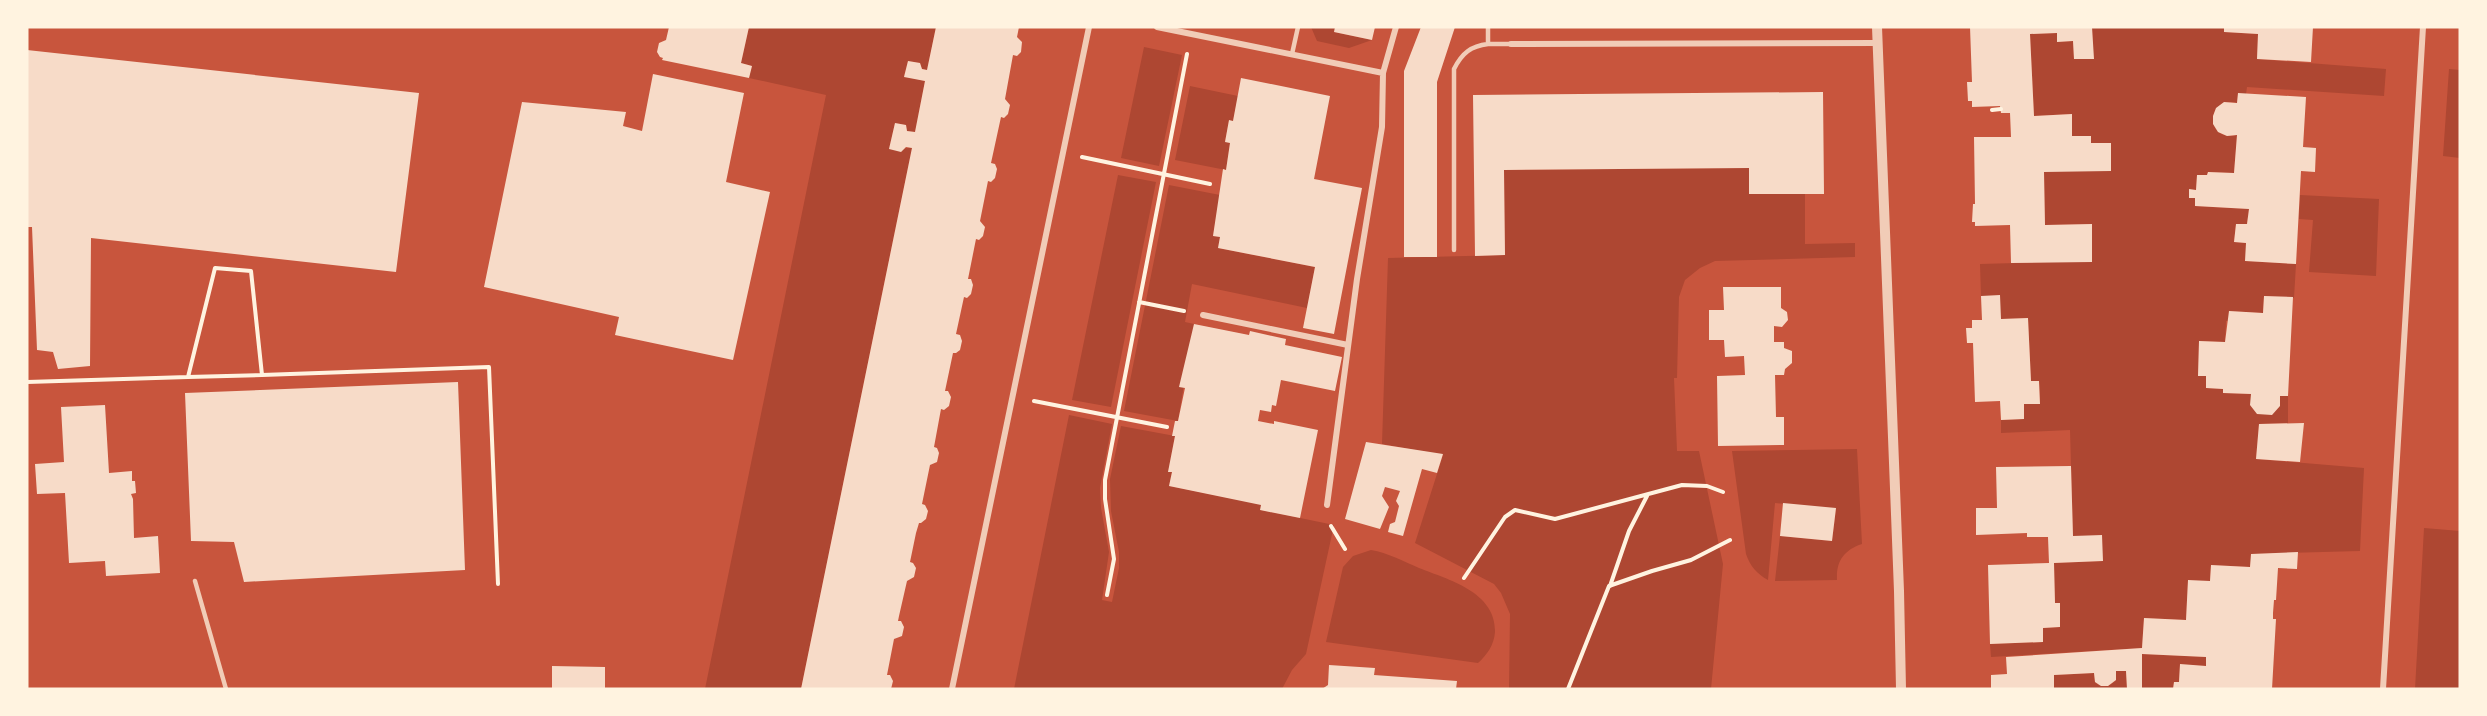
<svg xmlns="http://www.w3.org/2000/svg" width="2487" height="716" viewBox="0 0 2487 716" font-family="Signika,sans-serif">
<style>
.green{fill:#ae4732}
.building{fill:#f7dbc8}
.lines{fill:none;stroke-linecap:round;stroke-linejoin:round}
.path{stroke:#fff3e0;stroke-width:4}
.service{stroke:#f1ccb7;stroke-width:4.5}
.minor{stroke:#f1ccb7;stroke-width:6}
.tertiary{stroke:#f1ccb7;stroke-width:10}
</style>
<rect width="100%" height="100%" fill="#c8553d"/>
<path class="green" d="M749 27H936L927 70 922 69 920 63 908 61 904 76 925 81 915 132 907 131 906 125 895 123 889 149 912 148 801 689H705L826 95 749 78 752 66 741 63Z
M1311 27H1335L1334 32 1372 40 1349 48 1317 41Z
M2092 27H2224V32L2258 34 2257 59 2386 69 2384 96 2247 87 2246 94H2238L2237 103C2207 94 2203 143 2237 135L2234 173 2208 172 2207 175H2197L2196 190H2189V198H2195V206L2249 209 2247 224H2236L2234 242 2246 243V261L2296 264 2294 298 2264 296 2263 313 2229 311V321H2226L2225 342 2199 341 2198 376H2206V388L2223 389V393L2251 394V405L2279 406 2280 396H2288V423L2259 424 2256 459 2364 468 2360 551 2252 554 2250 567 2211 565 2210 581H2188L2186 620 2144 618 2142 648 1991 657 1990 644 2043 642V628L2060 627V604L2055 603 2054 563 2103 561 2073 536 2070 430 2001 433V420L2024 419V404L2040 403 2039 381H2031L2028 318 2001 319 1981 296 1980 264 2092 261V224L2045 225 2044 172 2111 143H2091L2090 136H2072L2071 114 2034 116 2030 34 2057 33V42L2073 41 2074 59H2093Z
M1144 47 1182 55 1159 166 1121 158Z
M2449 69 2460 70V158L2443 156Z
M1190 86 1238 96 1233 121H1229L1225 141 1230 143 1226 170 1175 160Z
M1749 168 1750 194H1805V244L1855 243V257L1715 261 1700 268 1685 280 1679 297 1677 378H1674L1677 451H1699L1723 564 1711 689H1509L1510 614 1501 593 1494 584 1415 543 1443 455 1382 444 1388 258 1505 255 1504 170Z
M1118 175 1156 182 1111 407 1072 400Z
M1169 185 1220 195 1213 236 1220 237 1218 248 1315 267 1307 308 1192 284 1185 322 1194 324 1178 421 1124 411Z
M2300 195 2379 199 2376 276 2309 272 2313 220 2299 219Z
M1069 415 1112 424 1100 488 1101 508 1109 552 1102 600 1112 602 1119 568V552L1111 511 1110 479 1121 426 1175 436 1168 472H1172L1169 486 1261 504V510L1334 525 1306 654 1292 670 1282 689H1014Z
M1857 449 1862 544C1844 550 1836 561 1837 580L1775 581 1780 536 1832 541 1836 509 1775 503 1768 580C1757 574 1750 566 1746 554L1732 451Z
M2424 528 2460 531V689H2415Z
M1371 550C1388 553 1403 561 1419 568 1449 580 1496 592 1495 632 1494 645 1487 655 1478 663L1326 642 1343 567 1353 556Z
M2142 654 2206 657V666L2180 665 2179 682H2174L2173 689H2142Z
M2116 671H2126L2127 689H2054V675L2094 673 2095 682C2102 689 2109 687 2116 680Z"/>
<path class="building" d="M669 27H749L741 63 752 66 749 78 662 60 663 58 660 57 657 52 659 43 666 40Z
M936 27H1019L1017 37 1022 42 1021 52 1017 56 1013 55 1005 99 1010 105 1008 114 1004 118 1001 117 991 163 995 164 997 169 995 178 991 182 988 181 980 221 985 227 983 236 979 240 976 239 968 279H971L973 285 971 294 967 298 964 297 956 334 960 335 962 341 960 350 956 353H953L945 391H948L951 397 949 406 944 410 941 409 934 447 937 448 939 453 937 462 930 465 922 504 925 505 928 511 926 519 921 523H919L916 533 910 562 913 563 916 568 914 577 907 581 899 616 898 621H901L904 627 902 636 894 639 887 675H890L893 681 891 689H801L912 148 906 147 901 152 889 149 895 123 906 125 907 131 915 132 925 81 904 77 908 61 920 63 922 69 927 70Z
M1335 27H1375L1372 40 1334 32Z
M1421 27H1455L1437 82V257H1404V71Z
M1970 27H2092L2094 59H2074L2073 41 2057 42V33L2030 34 2034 116 2072 114V136H2091V143H2111V171L2044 172 2045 225 2092 224V262L2011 263 2010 225 1975 226V222H1972L1973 204H1975L1974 137H2011L2010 113H2001L2000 106 1972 107V101H1968L1967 82H1972Z
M2224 27H2313L2311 62 2257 59 2258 34 2224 32Z
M27 50 419 93 396 272 91 238 90 366 58 369 53 352 37 350 32 227H27Z
M653 74 744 93 726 182 770 192 733 360 615 335 619 317 484 287 522 102 626 112 623 126 642 131Z
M1241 78 1330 96 1314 179 1362 188 1334 334 1303 328 1315 267 1218 248 1220 237 1213 236 1223 169 1226 170 1230 143 1225 142 1229 120 1233 121Z
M1823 92 1824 194H1749V168L1504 170 1505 255 1475 256 1473 95Z
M2238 93 2306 97 2303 147 2316 148 2315 172 2301 171 2296 264 2245 261 2246 243 2234 242 2236 224H2247L2249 209 2195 206V198H2189V189L2196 190 2197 175H2207L2208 172 2234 173 2237 135 2227 136 2218 132 2213 124V116L2216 108 2224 102 2237 103Z
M1723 287H1781V308L1787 312 1788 320 1782 327 1774 326V342H1784V348L1792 351V363L1785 369 1784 375H1775L1776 417H1784V445L1718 446 1717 376 1745 375 1744 356 1725 357 1724 340H1709V310H1724Z
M2000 295 2001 319 2028 318 2031 381H2039L2040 404H2024V419L2001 420 2000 401 1975 402 1973 343H1967L1966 328H1972V320H1982L1981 296Z
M2264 296 2293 297 2288 396H2280V406L2272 415 2257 414 2250 405 2251 394 2223 393V389L2206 388V376H2198L2199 341 2225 342 2229 311 2263 313Z
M1194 324 1249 335 1250 331 1286 339 1285 345 1342 357 1335 391 1281 380 1276 406 1272 405 1271 412 1260 410 1258 421 1274 424V421L1318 430 1300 518 1260 510 1261 505 1169 486 1172 472H1168L1175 436H1172L1175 421H1178L1185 388 1179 387Z
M458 382 465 570 244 582 234 542 191 541 185 393Z
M105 405 109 473 132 471V481H135L136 493 131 494 133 499 134 538 158 536 160 573 106 576 105 561 69 563 65 493 37 494 35 464 64 462 61 407Z
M2304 423 2300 462 2256 459 2259 424Z
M1366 442 1443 454 1437 473 1422 469 1403 536 1388 532 1390 524 1395 522 1399 506 1396 501 1400 491 1385 487 1382 496 1389 507 1380 529 1345 519Z
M2071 466 2073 536 2102 535 2103 561 2054 563 2055 603H2060V627L2043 628V642L1990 644 1988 565 2049 563 2048 537H2027V533L1976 535V508H1997L1996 467Z
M1783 503 1836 508 1832 541 1780 536Z
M2298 552 2297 569 2278 568 2276 600H2274L2273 613V619H2276L2272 689H2173L2174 682H2179L2180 664 2206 666V657L2142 654V689H2127L2126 671H2116V680L2108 686H2101L2095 682 2094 673 2054 675V689H1991V675L2007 674 2006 657 2142 648 2144 618 2186 620 2188 580 2210 581 2211 565 2250 567 2251 554Z
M1329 665 1375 668 1374 675 1457 681 1456 689H1322L1328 685Z
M552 666 605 667V689H552Z"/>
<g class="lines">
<path class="path" d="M1992 110 2001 109
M1082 157 1210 184
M1139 302 1184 311
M188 377 262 375
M27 382 188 377 215 268 251 271 262 375 489 367 498 584
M1034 401 1167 427
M1331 526 1345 549
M1464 578 1505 517 1515 510 1555 519 1682 485 1707 486 1723 492
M1610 586 1629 531 1647 496
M1107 595 1114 559 1105 499V480L1187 54
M1568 689 1609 586 1652 571 1691 560 1730 540"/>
<path class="service" d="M1488 44H1511
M1292 54 1298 27
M1454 250V69C1462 53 1471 46 1488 44V27
M195 581 226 689"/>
<path class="minor" d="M1157 27 1383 73
M1511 44 1877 43
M1203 315 1348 345
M1327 505 1357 279 1382 127 1383 73 1396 27
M952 689 1089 27
M2383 689 2423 27"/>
<path class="tertiary" d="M1877 27 1899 591 1901 689"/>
</g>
<rect width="2487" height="716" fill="none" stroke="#fff3e0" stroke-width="57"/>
</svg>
